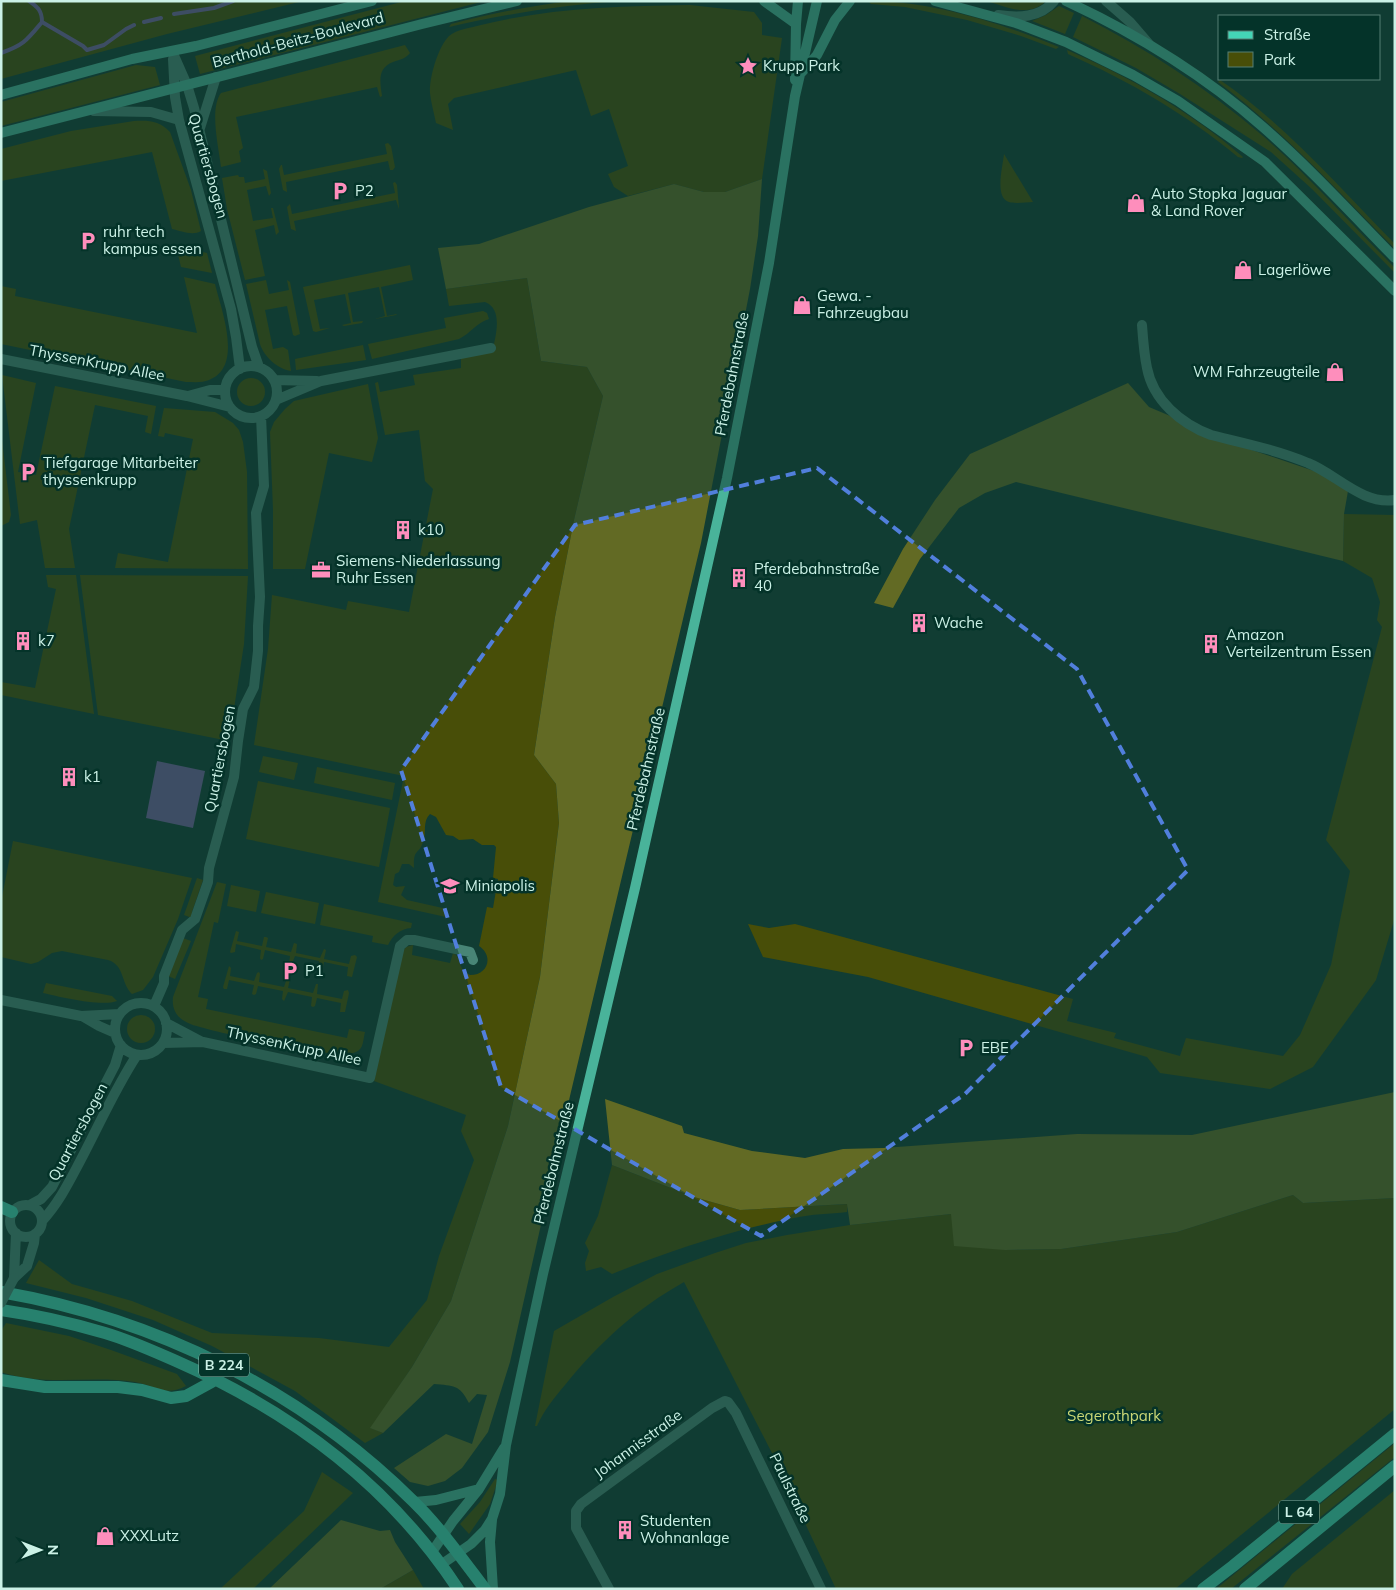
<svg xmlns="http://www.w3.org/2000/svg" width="1396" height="1590" viewBox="0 0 1396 1590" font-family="Mulish,sans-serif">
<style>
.green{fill:#484e08}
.forest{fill:#626a24}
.water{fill:#73639f}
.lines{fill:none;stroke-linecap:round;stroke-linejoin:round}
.stream{stroke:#73639f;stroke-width:4}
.street{stroke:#488576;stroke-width:10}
.secondary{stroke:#49b39a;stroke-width:10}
.primary{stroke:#44d5b6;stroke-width:12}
.street-bridge{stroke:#488576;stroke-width:10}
.marked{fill:none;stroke:#517fdc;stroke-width:4;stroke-dasharray:10 6;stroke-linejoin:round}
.labels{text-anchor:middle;stroke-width:5;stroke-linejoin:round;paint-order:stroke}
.shield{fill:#043329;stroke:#8fb8ad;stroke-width:1}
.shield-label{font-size:14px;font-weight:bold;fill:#cbf1e6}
.street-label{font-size:15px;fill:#cbf1e6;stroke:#043329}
.poi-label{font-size:15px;fill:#cbf1e6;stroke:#043329;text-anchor:start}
.park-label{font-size:15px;fill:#cbd876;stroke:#043329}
</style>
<rect width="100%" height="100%" fill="#113d33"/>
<path class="green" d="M1 1H303L167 34 1 79Z
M405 1H485L200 74 195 56Z
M573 1H620C562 5 506 14 449 27L451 24C491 14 532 5 573 1Z
M868 1C933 1 1000 23 1059 47L1056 49 1021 36 967 20 905 7 871 4Z
M987 1H1044V3C1027 17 1006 7 987 1Z
M690 5 754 12 762 23V35L782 38 762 179 725 192H704L674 184 628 196 614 187 608 174 628 166 609 109 591 116 576 70 454 98 448 104 453 130 436 123C434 113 431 103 430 93 429 78 438 47 449 36 457 29 471 28 481 25 549 8 620 6 690 5Z
M1059 6 1074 13 1065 34 1032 21 1046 15Z
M1082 16C1147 49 1207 88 1263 136 1310 177 1351 224 1395 268V273L1312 189 1271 152 1180 94 1136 68 1073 37Z
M405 45 410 53C405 59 401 59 393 62 377 68 380 82 382 96L380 97 377 87 236 117 243 148 239 151 241 162 221 167C219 148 209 109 221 93Z
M1067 50C1130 77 1191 112 1243 157L1242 158 1238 157C1186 114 1129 81 1068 54Z
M136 65 155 67 160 85 1 126V102Z
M1220 80C1286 125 1339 187 1395 244V249C1338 191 1283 131 1218 82Z
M134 121C149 120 160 121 170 132L191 190 201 231C193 236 181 231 172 229L152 152 1 181V149L71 131Z
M388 143 391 146 395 167 393 170H390L388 161 286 182 287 192 283 190 279 169 281 165H282L284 175 387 154 385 144Z
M1004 154 1033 202C1026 202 1016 204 1009 202 994 197 1003 166 1004 154Z
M263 169 267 171 271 193 269 196 266 186 247 190 253 221 273 218 271 208H273L279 232 276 235 274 225 255 230 265 276 245 280 227 209 222 178 238 175 239 177H244L245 183 265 179Z
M395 182 397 185 399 209 396 200 294 221 296 231 291 229 287 207 290 204 292 214 395 193 393 183Z
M176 246 207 253 212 273 181 267Z
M410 265 413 280 381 287 387 316 397 314 396 315 375 319 385 316 379 287 348 293 353 322 363 321 362 323 344 326 342 325 351 323 345 294 314 300 320 329 330 328 316 332 313 331 303 287Z
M184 277 215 284C221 309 244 367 209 380 202 383 194 382 186 382L1 344V286L16 289 15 296 197 333Z
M527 278 541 361 587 367 603 396 574 520 555 617 534 755 556 784 559 823 540 977 508 1126 451 1301 412 1367 371 1428 383 1433 365 1443 295 1391 212 1346 153 1320 86 1298 26 1283 39 1260 72 1284 132 1301 212 1333 319 1338 389 1347 427 1300 439 1256 474 1160 461 1131 466 1115 374 1081 403 951 406 947 413 945 412 955 450 963 453 953C462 957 456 968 470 975 488 975 494 956 479 946L487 907 493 908 498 879 493 878 496 847 494 845H482L473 839 459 840 453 836 446 835 436 817 430 814C422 822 427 832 423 842 419 855 413 848 414 868L409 864H402L399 872 395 874 393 885 396 887 405 886 401 895 407 900 447 909 446 917 378 902 404 776 254 745 268 649 272 595 346 610 348 601 409 612 433 489 425 481 419 430 385 435 375 383 378 382 380 392 415 385 413 375 461 368V356L493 349C496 334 503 309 485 302L449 306 446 289Z
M266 280 269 294 289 290 287 280 290 282 300 334 295 336 293 335 287 306 265 310 273 349 283 347 288 350 291 371C278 369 264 357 260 344L246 284Z
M483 311 487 313 489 319C476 323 471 333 459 339L372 359 368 344 446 328 444 318Z
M363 345 366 360 296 370 295 359Z
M2 375 36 383 18 472 36 475 55 386 156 406 151 434 145 432 148 416 95 405 69 529 75 568H45L37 520 20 524Z
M237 392a14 14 0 1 1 28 0a14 14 0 1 1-28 0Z
M368 384 378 438 372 462 329 453 305 569H273V510L270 432 274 422 285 409 294 401Z
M164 408 215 412 233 423 239 430 243 442 247 472 248 569 115 568 118 553 168 562 193 439 165 433 164 437 158 436Z
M1 432 11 515 9 522 1 526Z
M1344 514 1395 515V917L1376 980 1313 1067 1270 1089 1160 1073 1147 1057 868 977 763 957 748 924 769 928 795 924 1073 999 1067 1021 1116 1033 1114 1038 1180 1056 1186 1038 1283 1056 1300 1035 1331 965 1350 871 1326 840 1382 627 1377 620 1380 602 1372 578 1343 561Z
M46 575H76L94 714 1 695V682L35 688 56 589 48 587Z
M80 575 248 576 244 644 229 741 98 715Z
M263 756 298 763 294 780 259 772Z
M317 767 395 783 392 800 314 783Z
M258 781 390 808 379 867 246 839Z
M13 841 192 878 178 919 153 977 143 990 132 994C121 984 125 965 108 960L62 951 52 953 38 962 31 964 1 957V902Z
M197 878 203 880 192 912V918L184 915Z
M217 882 226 884 218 923 214 922 198 997 208 999 206 1009 347 1038 349 1029 365 1032C363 1039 364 1049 356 1052 340 1061 224 1034 200 1027 184 1023 171 1016 173 997Z
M231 885 260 891 256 912 227 906Z
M266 892 319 903 315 924 261 913Z
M324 904 412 923 411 928C400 929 393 935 388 945L372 942 373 936 320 925Z
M236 931 239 932 237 941 262 946 264 937H266L268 938 266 947 291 952 294 943 297 944 296 953 320 958 324 949 326 950 324 959 349 964 351 956 355 955 357 957 352 977 347 976 348 967 324 962 322 971 320 972 318 970 319 961 295 956 291 966 289 964 290 956 265 950 263 959 261 960 260 958 261 950 236 944 235 952 231 953 230 952Z
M183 938 191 941 175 979 168 976Z
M229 966 231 968 230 976 254 981 257 973 259 972 260 974 259 982 284 987 287 978 290 979 288 988 313 993 316 984H318L317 994 342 999 344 991 348 990 349 993 345 1012H340L341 1003 317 998 315 1006 313 1007 311 1006 312 997 288 992 284 1001 282 999 283 991 258 986 256 994 254 995 252 994 254 985 229 980 227 989H224L223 987Z
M46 983 112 996 117 1001C102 1007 60 997 43 993Z
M127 1029a14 14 0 1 1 28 0a14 14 0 1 1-28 0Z
M612 1165 694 1197 740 1210 848 1204 847 1212C830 1214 811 1214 794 1218 732 1230 671 1250 612 1274L601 1267 586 1271 585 1263 589 1251 585 1243 598 1216Z
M1293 1195 1303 1203 1395 1198V1409L1175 1589H836L773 1455 684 1282C636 1309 600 1342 565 1385 554 1398 544 1410 537 1426H535L554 1331 613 1297 657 1274 715 1253 746 1243 787 1235 850 1225 951 1214 1005 1250 1061 1249 1177 1232Z
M6 1323 69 1336 111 1350 177 1374 186 1386C164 1397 157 1386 135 1382 90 1375 43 1387 1 1372V1331Z
M1395 1443V1457L1231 1589H1216Z
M322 1472 353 1493 253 1589H220L304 1511Z
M495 1479 498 1480 490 1504 469 1534 460 1524 480 1502Z
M1395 1490V1589H1282L1292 1574Z
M413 1570 424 1589H380Z"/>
<path class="forest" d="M762 179 758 236 750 289 701 543 570 1096 510 1362 488 1432 462 1468 445 1481 428 1486 410 1482 394 1468 446 1434 472 1444 487 1395 477 1394 469 1403C459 1384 454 1386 434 1384L383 1433 370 1428 412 1367 451 1301 508 1126 540 977 559 823 556 784 534 755 555 617 574 520 603 396 587 367 541 361 527 278 446 289 438 248 479 244 589 207 674 184 704 192H725Z
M1128 383 1149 407 1246 448 1317 472 1348 491 1344 514 1343 561 1016 482 985 493 959 508 920 559 893 608 874 603 903 549 935 500 970 454Z
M1395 1092V1198L1303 1203 1293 1195 1177 1232 1061 1249 1005 1250 954 1246 951 1214 850 1225 847 1204 740 1210 694 1197 612 1165 605 1099 682 1126 684 1133 752 1151 805 1158 843 1149 883 1148 1077 1134 1192 1135Z
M341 1520 380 1531 390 1530 395 1542 413 1570 380 1589H269Z"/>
<path class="water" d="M157 761 205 771 193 828 146 818Z"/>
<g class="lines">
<path class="stream" d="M174 14 214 8 233 1
M42 22 83 46 87 50 104 45 126 29 134 25
M144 22 161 18
M1 53C24 45 27 40 42 22 42 11 38 7 29 1"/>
<path class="street" d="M1106 1 1130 22 1149 44
M998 15C1018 18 1040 18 1054 1
M172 51 187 85 194 108 252 347 259 367
M173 59 175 97 179 120 231 309 236 337 240 369
M94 111 151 112 179 120
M200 128 216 77
M1142 325C1143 339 1144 354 1147 368 1153 400 1181 424 1211 435 1243 443 1277 450 1308 463 1336 474 1362 505 1395 500
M1 359 187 396 230 407
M225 392a26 26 0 1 1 52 0a26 26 0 1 1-52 0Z
M274 380 317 381
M188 396 210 390H225
M276 400 321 381 491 348
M1 1000 81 1016 120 1014
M115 1029a26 26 0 1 1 52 0a26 26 0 1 1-52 0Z
M154 1006 164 983V976L182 930 195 919 208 882 209 868 234 777 238 741 243 709 254 687 258 651V626L260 597 256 513 264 486 261 416
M82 1016 99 1026 115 1033
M166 1023 202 1042
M163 1043 203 1042 370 1078 400 946 407 940H414L470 952 473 960
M30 1205 41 1199 52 1187 115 1065 121 1045
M10 1221a16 16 0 1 1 32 0a16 16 0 1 1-32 0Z
M42 1221C57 1205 67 1186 77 1167 97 1130 114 1090 137 1055
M14 1278 27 1266 34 1243 35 1234
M14 1278 16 1233
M609 1589 576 1528V1511L581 1504 712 1408 725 1401 728 1402 736 1413 821 1589"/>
<path class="secondary" d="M764 1 796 24
M935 1 1016 23 1066 42 1133 75 1178 101 1265 162 1395 291
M1066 1C1137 34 1204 75 1263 127 1310 168 1352 214 1395 258
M802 72 817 55 835 20 850 1
M795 80 796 24 798 1
M1 95 132 59 196 46 372 1
M1 133 422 24 517 1
M415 1502 436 1500 479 1489
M492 1520 490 1542 493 1589
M432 1552 453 1521 479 1489 504 1448
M442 1564 471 1544 485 1530 492 1519 500 1494 506 1445 543 1274 635 888 727 478 769 263 795 96 817 1"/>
<path class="primary" d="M1 1207 12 1212
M1 1292C156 1319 301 1390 413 1501 439 1526 463 1560 485 1589
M1 1310C36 1315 71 1323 105 1333 129 1340 153 1351 176 1361 290 1411 389 1484 458 1589
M1 1380 45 1387H118L142 1390 171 1398 186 1396 217 1379
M1203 1589 1233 1566 1395 1434
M1245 1589 1395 1466"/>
<path class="street-bridge" d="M1 1303 14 1278"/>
</g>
<path d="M0 0H1396V1590H0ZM817 468 1077 669 1188 870 965 1094 761 1236 501 1087 401 770 575 525Z" fill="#113d33" fill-opacity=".55" fill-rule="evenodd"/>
<path class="marked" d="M817 468 1077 669 1188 870 965 1094 761 1236 501 1087 401 770 575 525Z"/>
<defs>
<g id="sight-bare" transform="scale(1.5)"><path d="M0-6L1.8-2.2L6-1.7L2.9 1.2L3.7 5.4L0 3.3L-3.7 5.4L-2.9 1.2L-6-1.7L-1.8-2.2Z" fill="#fe8ebc" stroke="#043329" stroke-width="2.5" paint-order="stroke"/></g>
<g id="parking-bare" transform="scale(1.5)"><path d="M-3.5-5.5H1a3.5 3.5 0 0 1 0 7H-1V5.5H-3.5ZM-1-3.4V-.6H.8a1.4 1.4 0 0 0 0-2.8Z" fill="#fe8ebc" stroke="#043329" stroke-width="2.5" paint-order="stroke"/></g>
<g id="shop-bare" transform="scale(1.5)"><path d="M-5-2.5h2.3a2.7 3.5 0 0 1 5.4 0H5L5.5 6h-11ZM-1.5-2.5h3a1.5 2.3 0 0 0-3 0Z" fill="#fe8ebc" stroke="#043329" stroke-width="2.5" paint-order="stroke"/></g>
<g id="building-bare" transform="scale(1.5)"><path d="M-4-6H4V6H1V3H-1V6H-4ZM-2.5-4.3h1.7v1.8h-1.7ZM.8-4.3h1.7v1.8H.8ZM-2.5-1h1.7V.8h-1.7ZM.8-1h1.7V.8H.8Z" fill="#fe8ebc" stroke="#043329" stroke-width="2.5" paint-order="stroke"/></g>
<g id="office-bare" transform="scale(1.5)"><path d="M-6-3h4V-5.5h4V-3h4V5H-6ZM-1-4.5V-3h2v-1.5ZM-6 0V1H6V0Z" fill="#fe8ebc" stroke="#043329" stroke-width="2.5" paint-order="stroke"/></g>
<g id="school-bare" transform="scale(1.5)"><path d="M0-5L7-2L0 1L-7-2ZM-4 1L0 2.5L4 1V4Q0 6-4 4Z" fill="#fe8ebc" stroke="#043329" stroke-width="2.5" paint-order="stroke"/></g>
</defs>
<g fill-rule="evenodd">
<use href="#sight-bare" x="748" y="66"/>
<use href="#parking-bare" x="340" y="191"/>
<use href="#shop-bare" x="1136" y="203"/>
<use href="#parking-bare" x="88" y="241"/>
<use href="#shop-bare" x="1243" y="270"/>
<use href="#shop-bare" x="802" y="305"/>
<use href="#shop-bare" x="1335" y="372"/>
<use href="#parking-bare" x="28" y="472"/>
<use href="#building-bare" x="403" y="530"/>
<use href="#office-bare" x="321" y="570"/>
<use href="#building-bare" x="739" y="578"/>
<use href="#building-bare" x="919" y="623"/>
<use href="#building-bare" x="23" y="641"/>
<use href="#building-bare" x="1211" y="644"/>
<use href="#building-bare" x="69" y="777"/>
<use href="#school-bare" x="450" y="886"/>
<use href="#parking-bare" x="290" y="971"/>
<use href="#parking-bare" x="966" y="1048"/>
<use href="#building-bare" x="625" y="1530"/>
<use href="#shop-bare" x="105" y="1536"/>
</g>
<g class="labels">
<g class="shield">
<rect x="199" y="1353.5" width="50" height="23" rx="4"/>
<rect x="1279" y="1500.5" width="40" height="23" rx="4"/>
</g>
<g class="shield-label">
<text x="224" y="1370">B 224</text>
<text x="1299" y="1517">L 64</text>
</g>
<g class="street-label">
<text transform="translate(298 40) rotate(-15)" y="5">Berthold-Beitz-Boulevard</text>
<text transform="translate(208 166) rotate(74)" y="5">Quartiersbogen</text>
<text transform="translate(97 363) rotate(11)" y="5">ThyssenKrupp Allee</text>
<text transform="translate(732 374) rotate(-79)" y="5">Pferdebahnstraße</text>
<text transform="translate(220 759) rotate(-79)" y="5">Quartiersbogen</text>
<text transform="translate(646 769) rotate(-77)" y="5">Pferdebahnstraße</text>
<text transform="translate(294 1046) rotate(12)" y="5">ThyssenKrupp Allee</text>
<text transform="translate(78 1132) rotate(-62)" y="5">Quartiersbogen</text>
<text transform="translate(554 1163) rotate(-76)" y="5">Pferdebahnstraße</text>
<text transform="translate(638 1444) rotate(-36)" y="5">Johannisstraße</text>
<text transform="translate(790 1488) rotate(64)" y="5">Paulstraße</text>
</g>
<g class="poi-label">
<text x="763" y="71">Krupp Park</text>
<text x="355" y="196">P2</text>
<text x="1151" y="199">Auto Stopka Jaguar<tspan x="1151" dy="17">&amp; Land Rover</tspan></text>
<text x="103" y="237">ruhr tech<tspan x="103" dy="17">kampus essen</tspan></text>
<text x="1258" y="275">Lagerlöwe</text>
<text x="817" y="301">Gewa. -<tspan x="817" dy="17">Fahrzeugbau</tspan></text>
<text x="1320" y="377" text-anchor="end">WM Fahrzeugteile</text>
<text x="43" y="468">Tiefgarage Mitarbeiter<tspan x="43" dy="17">thyssenkrupp</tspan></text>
<text x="418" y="535">k10</text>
<text x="336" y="566">Siemens-Niederlassung<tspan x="336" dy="17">Ruhr Essen</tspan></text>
<text x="754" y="574">Pferdebahnstraße<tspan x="754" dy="17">40</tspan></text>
<text x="934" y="628">Wache</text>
<text x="1226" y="640">Amazon<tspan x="1226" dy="17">Verteilzentrum Essen</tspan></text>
<text x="38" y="646">k7</text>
<text x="84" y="782">k1</text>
<text x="465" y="891">Miniapolis</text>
<text x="305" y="976">P1</text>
<text x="981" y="1053">EBE</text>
<text x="640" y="1526">Studenten<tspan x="640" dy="17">Wohnanlage</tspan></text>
<text x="120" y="1541">XXXLutz</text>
</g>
<g class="park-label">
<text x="1114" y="1421">Segerothpark</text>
</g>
</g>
<rect width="1396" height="1590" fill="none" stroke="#cbf1e6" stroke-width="5"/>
<rect x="1218" y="15" width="162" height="65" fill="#043329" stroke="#547f75"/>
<rect x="1228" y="31" width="25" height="8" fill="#44d5b6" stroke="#547f75"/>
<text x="1264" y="40" font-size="15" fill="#cbf1e6">Straße</text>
<rect x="1228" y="52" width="25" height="15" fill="#484e08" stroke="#547f75"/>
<text x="1264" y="65" font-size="15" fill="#cbf1e6">Park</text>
<g transform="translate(40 1550) rotate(90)" stroke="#043329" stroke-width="4" paint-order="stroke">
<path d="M0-4L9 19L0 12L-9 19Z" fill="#cbf1e6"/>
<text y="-8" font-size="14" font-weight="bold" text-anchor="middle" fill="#cbf1e6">N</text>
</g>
</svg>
